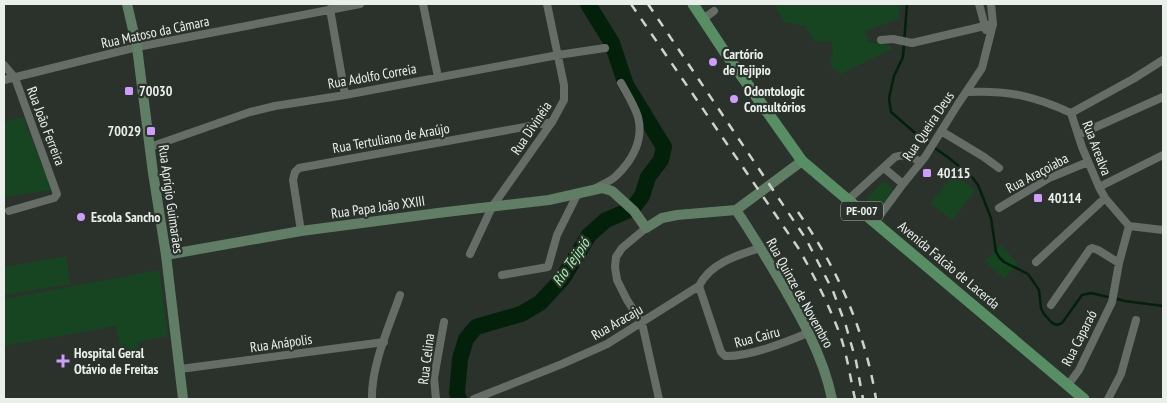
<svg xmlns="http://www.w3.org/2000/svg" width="1167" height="403" viewBox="0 0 1167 403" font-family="'PT Sans Narrow',sans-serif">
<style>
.green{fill:#174521}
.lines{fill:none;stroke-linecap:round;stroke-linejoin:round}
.stream{stroke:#03210a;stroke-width:2.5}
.river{stroke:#03210a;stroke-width:16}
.street{stroke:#666d67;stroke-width:8}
.secondary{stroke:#5f7e65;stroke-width:10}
.primary{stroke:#588e63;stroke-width:11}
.rail{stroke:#ccd2cd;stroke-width:2.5;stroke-dasharray:9 9;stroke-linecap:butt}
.poi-dot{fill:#d09dff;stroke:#2b322c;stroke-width:2}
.labels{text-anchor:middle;stroke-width:4.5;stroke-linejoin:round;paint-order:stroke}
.shield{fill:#2b322c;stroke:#b1b6b2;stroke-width:1}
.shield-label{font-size:12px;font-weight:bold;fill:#eaefeb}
.street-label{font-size:14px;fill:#eaefeb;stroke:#2b322c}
.poi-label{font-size:14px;font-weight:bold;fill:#eaefeb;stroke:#2b322c;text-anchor:start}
.water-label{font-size:15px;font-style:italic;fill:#a2f4af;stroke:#2b322c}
</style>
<rect width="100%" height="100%" fill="#2b322c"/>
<path class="green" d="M777 4H900L899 19 865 31 869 42 888 45 892 49 840 74 830 65 833 52 832 41 815 42 805 26 784 22 775 5Z
M23 117 52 190 6 197 5 212H4V122Z
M954 174 975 190 952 220 930 203Z
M882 183H887L894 191 882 207 876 209 868 203 867 198Z
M1001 245 1018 264 1004 279 985 261Z
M66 256 70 284 4 295V267Z
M159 270 168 336 138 342 139 350 121 353 116 326 4 346V299Z"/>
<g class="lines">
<path class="stream" d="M907 4 903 57 894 76 889 98 891 112 922 139 949 158 972 177 978 185 991 218 996 252 999 257 1004 262 1028 274 1039 290 1041 308 1044 314 1052 323 1057 325 1062 323 1082 295 1091 293 1125 301 1163 306"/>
<path class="river" d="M459 399 457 393 460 359 466 339 476 327 521 314 540 303 563 278 589 235 606 220 632 209 642 196 648 177 661 160 664 147 626 85 612 43 588 4"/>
<path class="street" d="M423 4 438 77
M979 4 986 30
M330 9 345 95
M703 19 714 11
M881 40 893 39 912 43 993 24
M4 65 15 78 57 194 54 198 9 211
M4 80 137 47 360 4
M967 92C1007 90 1035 96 1071 113L1082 147 1099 187 1105 198 1129 226 1163 230
M1071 113 1133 79 1163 60
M941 131 984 157 999 168
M1078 135 1163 97
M150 147 250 112 275 106 345 95 558 55 605 48
M884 168 903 184
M1099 187 1163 155
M596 188C603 184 611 181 616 176 632 161 644 140 638 117 635 106 627 94 621 83
M849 199 895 157C905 153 911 157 921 162
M999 208 1049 178 1088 162
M875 222 903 184 925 157 958 104 982 68 993 24 991 4
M646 228 622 248 616 257 615 267 617 280 627 300 642 323 659 399
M301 231 293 180 295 172 299 168 552 122
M470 254 492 207 552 122 564 100V85L547 4
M1036 262 1105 198
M502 275 548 267 557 235 578 193
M699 286 721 352 725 356C749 357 786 342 808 333
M1051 305 1090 249 1092 248 1098 250 1119 263
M180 369 384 342
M1068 385 1079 370 1112 302 1119 263 1129 226
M372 399C371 366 389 327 400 295
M436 399 434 378 444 322
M474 399 562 364 607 344 699 286C710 263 738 255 760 248
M1108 399 1121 374 1136 320"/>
<path class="secondary" d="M127 4 137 47 153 173 166 255 183 399
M736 210C751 232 764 254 777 276 800 315 823 355 832 399
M166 255 301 231 438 213 549 200 602 188 612 191 634 211 646 228 662 218 677 215 736 210 802 161"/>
<path class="primary" d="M693 4 724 51 802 161 1084 399"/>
<path class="rail" d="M631 4 799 249C814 276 828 303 839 332 847 353 850 377 855 399
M648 4 806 239 833 291 846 326 856 361 863 399
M798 212C838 269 865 331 876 399"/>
</g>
<g class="poi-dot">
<circle cx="713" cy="62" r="5"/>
<rect x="124" y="86" width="10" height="10" rx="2.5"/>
<circle cx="734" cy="99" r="5"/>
<rect x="146" y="126" width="10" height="10" rx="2.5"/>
<rect x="922" y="168" width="10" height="10" rx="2.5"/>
<rect x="1033" y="193" width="10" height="10" rx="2.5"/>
<circle cx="81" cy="217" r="5"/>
<path d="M60.5 353.5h5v5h5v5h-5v5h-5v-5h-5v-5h5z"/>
</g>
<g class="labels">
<rect class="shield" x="841" y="201.5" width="42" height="19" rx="4"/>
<g class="shield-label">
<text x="862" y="215">PE-007</text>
</g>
<g class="street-label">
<text transform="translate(155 32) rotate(-12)" y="5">Rua Matoso da Câmara</text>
<text transform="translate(372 76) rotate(-10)" y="5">Rua Adolfo Correia</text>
<text transform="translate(46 126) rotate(69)" y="5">Rua João Ferreira</text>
<text transform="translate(928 126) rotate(-56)" y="5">Rua Queira Deus</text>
<text transform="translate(531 128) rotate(-56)" y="5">Rua Divinéia</text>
<text transform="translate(391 138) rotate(-10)" y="5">Rua Tertuliano de Araújo</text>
<text transform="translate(1097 148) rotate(69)" y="5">Rua Arealva</text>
<text transform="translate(1037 173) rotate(-28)" y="5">Rua Araçoiaba</text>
<text transform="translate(171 199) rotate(82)" y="5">Rua Aprígio Guimarães</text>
<text transform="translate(378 207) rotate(-8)" y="5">Rua Papa João XXIII</text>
<text transform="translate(949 265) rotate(40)" y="5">Avenida Falcão de Lacerda</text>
<text transform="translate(800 293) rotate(61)" y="5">Rua Quinze de Novembro</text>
<text transform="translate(617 322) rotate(-30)" y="5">Rua Aracaju</text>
<text transform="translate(757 337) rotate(-15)" y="5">Rua Cairu</text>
<text transform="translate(1079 338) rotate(-63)" y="5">Rua Caparaó</text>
<text transform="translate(281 343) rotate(-8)" y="5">Rua Anápolis</text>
<text transform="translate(426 359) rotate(-83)" y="5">Rua Celina</text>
</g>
<g class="poi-label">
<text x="723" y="59">Cartório<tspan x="723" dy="16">de Tejipio</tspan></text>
<text x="139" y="96">70030</text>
<text x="744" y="96">Odontologic<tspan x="744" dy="16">Consultórios</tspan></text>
<text x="141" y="136" text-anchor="end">70029</text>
<text x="937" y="178">40115</text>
<text x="1048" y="203">40114</text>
<text x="91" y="222">Escola Sancho</text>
<text x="74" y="358">Hospital Geral<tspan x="74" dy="16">Otávio de Freitas</tspan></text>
</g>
<g class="water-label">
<text transform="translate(571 262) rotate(-55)" y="5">Rio Tejipió</text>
</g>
</g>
<rect width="1167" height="403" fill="none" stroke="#eaefeb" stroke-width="10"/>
</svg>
